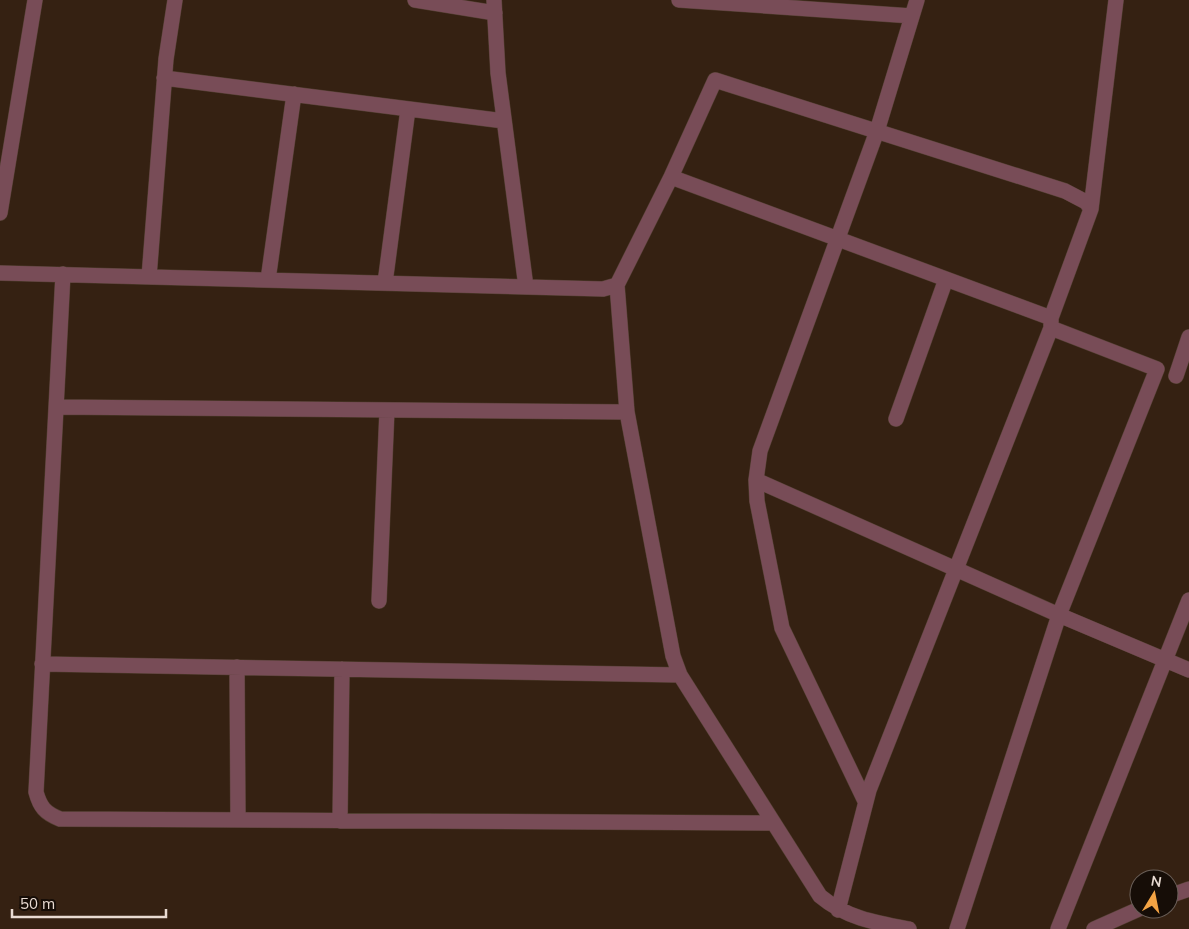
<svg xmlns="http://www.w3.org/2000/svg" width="1189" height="929" viewBox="0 0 1189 929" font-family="Mulish,sans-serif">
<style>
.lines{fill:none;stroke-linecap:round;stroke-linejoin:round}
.minor-casing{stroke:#523f31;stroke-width:16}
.minor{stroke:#784c57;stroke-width:15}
</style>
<rect width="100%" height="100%" fill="#352112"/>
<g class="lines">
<g class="minor-casing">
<path id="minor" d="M415 0 495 13
M494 0 498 73 526 287
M679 0 912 16
M164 78 504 121
M671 177 1051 318
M1091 209 1116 0
M0 213 35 0
M0 273 603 289 617 285 671 177 715 80 1065 191 1086 202 1091 209 1051 318V328L1157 369 1059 615 1189 670
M63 274 36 792C40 807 45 813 60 819L773 823
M149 277 166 59 175 0
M268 280 294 94
M385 283 408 109
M617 285 627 412 673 656 680 675 820 896C846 918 876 923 909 929
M1176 376 1189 337
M56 407 627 412
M896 419 946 279
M756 480 1059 615 957 929
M379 601 387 410
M42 664 680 675
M237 667 238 820
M865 801 782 628 757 501 756 480 760 451 877 131 917 0
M340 821 342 669
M1169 896 1189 889
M838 910 869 790 1051 328
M1058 929 1189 600
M1094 929 1139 909"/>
</g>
<use href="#minor" class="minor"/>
</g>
<g transform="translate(1154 894) rotate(10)"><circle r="24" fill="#160d07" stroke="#6a5f58"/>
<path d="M0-4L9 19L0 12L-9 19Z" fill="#f4a344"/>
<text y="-8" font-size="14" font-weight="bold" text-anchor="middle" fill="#e9dbd2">N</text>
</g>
<path d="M12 909v8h154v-8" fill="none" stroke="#e9dbd2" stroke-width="2.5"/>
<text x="20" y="909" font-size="15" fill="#e9dbd2" stroke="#160d07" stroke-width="4" paint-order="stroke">50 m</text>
</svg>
